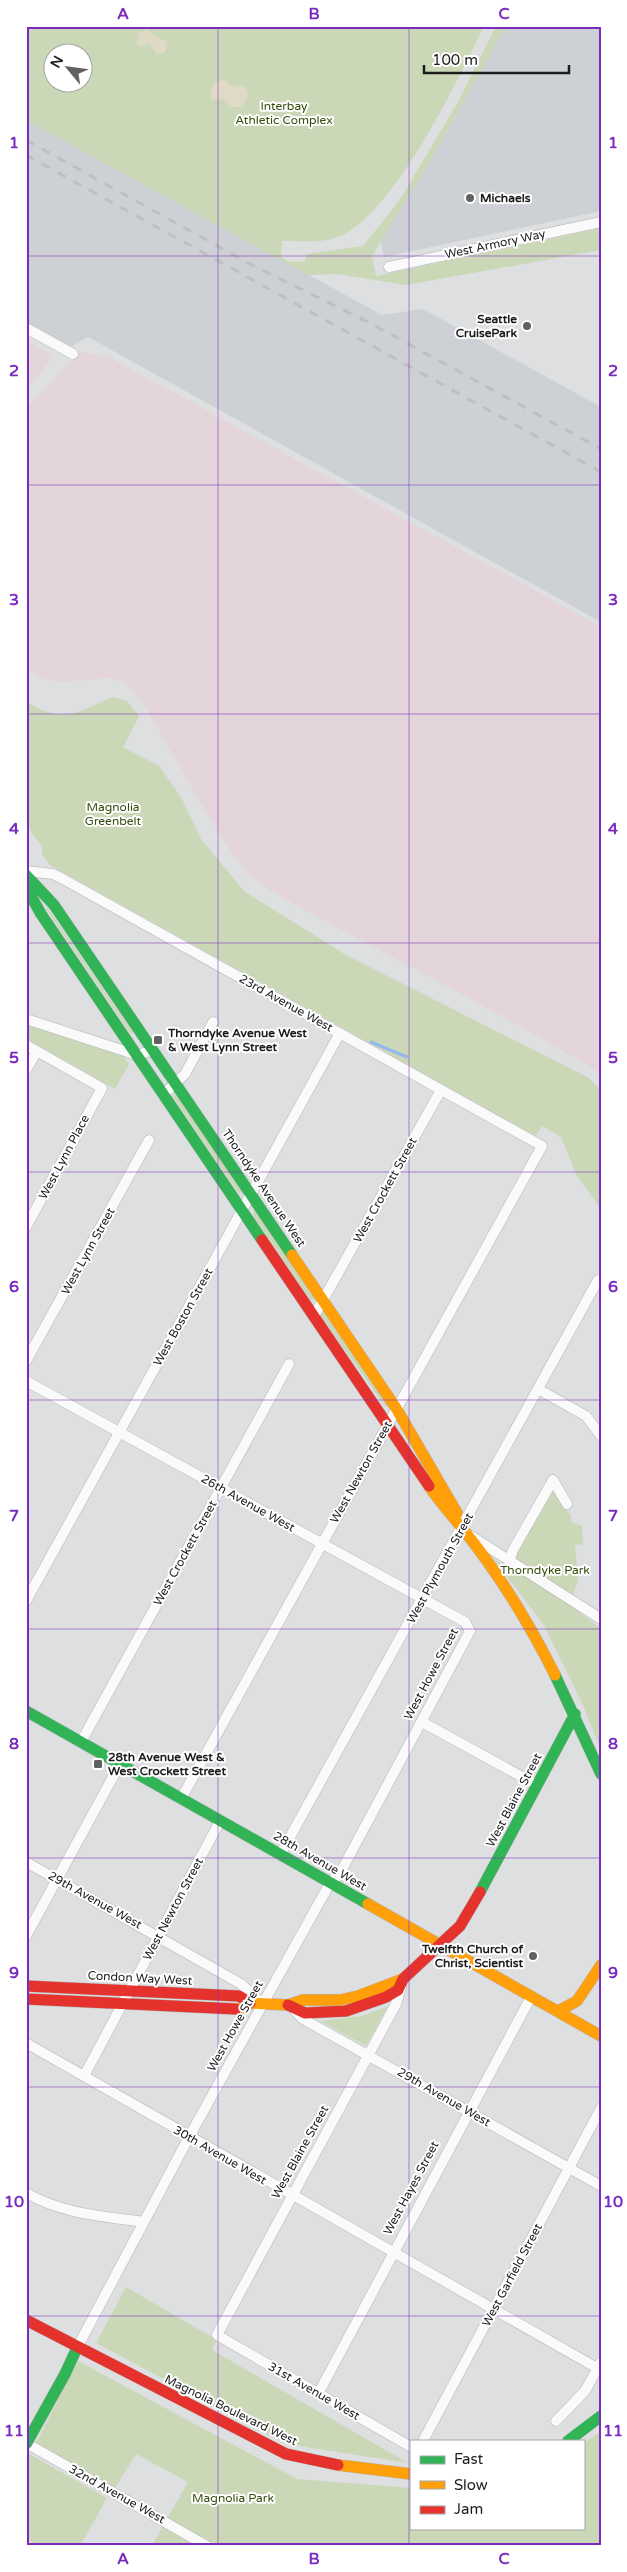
<svg xmlns="http://www.w3.org/2000/svg" width="627" height="2572" viewBox="0 0 627 2572" font-family="'Varela Round',sans-serif">
<style>
.built{fill:#cdd0d4}
.industrial{fill:#e3d5d9}
.green{fill:#cad8b7;fill-rule:evenodd}
.sand{fill:#dfdac6}
.lines{fill:none;stroke-linecap:round;stroke-linejoin:round}
.stream{stroke:#95b8ed;stroke-width:3}
.street-casing{stroke:#b3b4b5;stroke-width:11}
.fast-casing{stroke:#b3b4b5;stroke-width:12}
.slow-casing{stroke:#b3b4b5;stroke-width:12}
.jam-casing{stroke:#b3b4b5;stroke-width:12}
.street{stroke:#fafafa;stroke-width:10}
.fast{stroke:#30b455;stroke-width:11}
.slow{stroke:#ff9f0a;stroke-width:11}
.jam{stroke:#e5322d;stroke-width:11}
.rail{stroke:#bfbfc0;stroke-width:3;stroke-dasharray:9 9;stroke-linecap:butt}
.fast-bridge-casing{stroke:#b3b4b5;stroke-width:12;stroke-linecap:butt}
.fast-bridge{stroke:#30b455;stroke-width:11}
.grid{fill:none;stroke:#7b2cbf;stroke-width:1;stroke-opacity:0.55}
.poi-dot{fill:#616162;stroke:#fff;stroke-width:2}
.labels{text-anchor:middle;stroke-width:4;stroke-linejoin:round;paint-order:stroke}
.park-label{font-size:12px;fill:#374b0a;stroke:#fff}
.poi-label{font-size:12px;font-weight:bold;fill:#1d1d1e;stroke:#fff;text-anchor:start}
.street-label{font-size:12px;fill:#1d1d1e;stroke:#fff}
.neatline{fill:none;stroke:#7b2cbf;stroke-width:2}
.grid-label{font-size:16px;text-anchor:middle;font-weight:bold;fill:#7b2cbf}
</style>
<rect width="100%" height="100%" fill="#dedfe0"/>
<path class="built" d="M506 26H601V211L384 257 381 241 429 163Z
M26 120 382 315 423 309 601 407V622L88 337 67 349 26 325Z"/>
<path class="industrial" d="M26 340 53 356 32 384 26 378Z
M80 352 107 356 601 627V1073L500 1015 298 906 271 891 249 874 236 859 210 819 143 703 124 682 112 678 58 682 41 678 26 668V408Z"/>
<path class="green" d="M26 26H484C459 78 391 221 335 238 320 243 299 241 282 241L281 257 289 262 305 261 307 254 363 246 399 201 458 102 496 26H506L429 163 372 256 376 276 601 228V250L406 285 337 274 308 275 26 120ZM52 52H82V82H52Z
M112 697 127 701 139 716 123 747 159 766 181 797 201 839 245 892 346 955 589 1078 601 1091V1229L598 1205 576 1174 561 1137 542 1126 536 1136 50 865 42 854V847L26 825V701C63 725 76 713 112 697Z
M47 907 133 1033 131 1034 46 909Z
M26 1024 123 1056 129 1064 115 1089 26 1038Z
M174 1093 242 1191 239 1194 173 1097Z
M254 1209 315 1299 310 1300 253 1215Z
M321 1309 387 1404 385 1406 319 1314Z
M552 1491 571 1516V1522L582 1526 583 1544 575 1545 578 1580 570 1605 601 1629V1750L582 1703 544 1625 493 1558 508 1569Z
M388 2006 366 2046 320 2021 362 2016Z
M126 2287 217 2340 212 2350 408 2463 286 2444 96 2343Z
M78 2361 297 2479 411 2488V2528H583V2444L601 2431V2546H161L154 2542 188 2482 136 2454 115 2488 36 2443Z
M26 2452 107 2498 80 2546H35L26 2536Z"/>
<path class="sand" d="M148 29 155 36 166 41 167 48 164 53 157 54 149 43 141 47 137 44 138 33Z
M221 80 227 81 232 87 241 85 246 88 248 96 243 107H231L222 99 213 100 210 98 213 84Z"/>
<g class="lines">
<path class="stream" d="M371 1042 407 1057"/>
<g class="street-casing">
<path id="street" d="M389 267 601 222
M26 328 73 354
M26 871 53 874 63 879 542 1146 181 1799
M26 1019 137 1055 153 1050
M26 1045 102 1088 26 1227
M26 1070 37 1051
M163 1095 185 1074 213 1022
M314 1316 441 1090
M26 1361 149 1140
M26 1381 465 1622 470 1631 339 1875 330 1883 189 2137 77 2348
M538 1389 586 1416 601 1436
M553 1480 567 1504
M471 1536 601 1619
M509 1562 513 1550 553 1480
M26 1601 340 1033
M422 1722 537 1785
M81 1742 289 1364
M280 1855 598 1280
M26 1862 241 1984 263 2004
M26 1936 120 1764
M401 1987 396 2004 369 2054 217 2335 411 2447
M296 2012 303 2019 601 2186
M26 2043 597 2368
M84 2076 220 1821
M26 2193C63 2214 103 2216 144 2222
M318 2394 531 1997
M556 2421 585 2391 601 2362
M423 2441 601 2108
M26 2443 207 2546"/>
</g>
<g class="fast-casing">
<path id="fast" d="M26 875 54 905 292 1255
M26 887 41 914 262 1240
M555 1675 601 1774
M26 1711 368 1904
M480 1892 575 1714
M65 2374 77 2348
M568 2441 601 2416"/>
</g>
<g class="slow-casing">
<path id="slow" d="M292 1255 396 1408 457 1513
M429 1486C439 1501 450 1513 462 1528 497 1571 530 1625 555 1675
M368 1904 601 2036
M236 2009H240L250 2003 288 2005 303 2000H340L358 1996 403 1979
M558 2011 577 2001 601 1965
M338 2465 411 2474"/>
</g>
<g class="jam-casing">
<path id="jam" d="M262 1240 429 1486
M26 1986 239 1996 250 2003
M26 1999 236 2009
M288 2005 305 2013 346 2011 386 1997 398 1990 403 1979 460 1926 480 1892
M26 2320 286 2454 338 2465"/>
</g>
<use href="#street" class="street"/>
<use href="#fast" class="fast"/>
<use href="#slow" class="slow"/>
<use href="#jam" class="jam"/>
<path class="rail" d="M26 140 250 264 368 322 601 449
M26 155 601 472"/>
<g class="fast-bridge-casing">
<path id="fast-bridge" d="M26 2444 65 2374"/>
</g>
<use href="#fast-bridge" class="fast-bridge"/>
</g>
<path class="grid" d="M218 26V2546M409 26V2546M26 256H601M26 485H601M26 714H601M26 943H601M26 1172H601M26 1400H601M26 1629H601M26 1858H601M26 2087H601M26 2316H601"/>
<g class="poi-dot">
<circle cx="470" cy="198" r="5"/>
<circle cx="527" cy="326" r="5"/>
<rect x="153" y="1035" width="10" height="10" rx="2.5"/>
<rect x="93" y="1759" width="10" height="10" rx="2.5"/>
<circle cx="533" cy="1956" r="5"/>
</g>
<g class="labels">
<g class="park-label">
<text x="284" y="110">Interbay<tspan x="284" dy="14">Athletic Complex</tspan></text>
<text x="113" y="811">Magnolia<tspan x="113" dy="14">Greenbelt</tspan></text>
<text x="545" y="1574">Thorndyke Park</text>
<text x="233" y="2502">Magnolia Park</text>
</g>
<g class="poi-label">
<text x="480" y="202">Michaels</text>
<text x="517" y="323" text-anchor="end">Seattle<tspan x="517" dy="14">CruisePark</tspan></text>
<text x="168" y="1037">Thorndyke Avenue West<tspan x="168" dy="14">&amp; West Lynn Street</tspan></text>
<text x="108" y="1761">28th Avenue West &amp;<tspan x="108" dy="14">West Crockett Street</tspan></text>
<text x="523" y="1953" text-anchor="end">Twelfth Church of<tspan x="523" dy="14">Christ, Scientist</tspan></text>
</g>
<g class="street-label">
<text transform="translate(495 244) rotate(-12)" y="4">West Armory Way</text>
<text transform="translate(286 1003) rotate(29)" y="4">23rd Avenue West</text>
<text transform="translate(64 1157) rotate(-62)" y="4">West Lynn Place</text>
<text transform="translate(264 1188) rotate(56)" y="4">Thorndyke Avenue West</text>
<text transform="translate(385 1190) rotate(-61)" y="4">West Crockett Street</text>
<text transform="translate(88 1251) rotate(-61)" y="4">West Lynn Street</text>
<text transform="translate(183 1317) rotate(-61)" y="4">West Boston Street</text>
<text transform="translate(361 1472) rotate(-61)" y="4">West Newton Street</text>
<text transform="translate(248 1503) rotate(29)" y="4">26th Avenue West</text>
<text transform="translate(185 1553) rotate(-61)" y="4">West Crockett Street</text>
<text transform="translate(440 1568) rotate(-61)" y="4">West Plymouth Street</text>
<text transform="translate(431 1674) rotate(-62)" y="4">West Howe Street</text>
<text transform="translate(514 1800) rotate(-62)" y="4">West Blaine Street</text>
<text transform="translate(320 1861) rotate(30)" y="4">28th Avenue West</text>
<text transform="translate(95 1900) rotate(29)" y="4">29th Avenue West</text>
<text transform="translate(173 1909) rotate(-62)" y="4">West Newton Street</text>
<text transform="translate(140 1978) rotate(3)" y="4">Condon Way West</text>
<text transform="translate(235 2026) rotate(-61)" y="4">West Howe Street</text>
<text transform="translate(444 2097) rotate(30)" y="4">29th Avenue West</text>
<text transform="translate(300 2152) rotate(-61)" y="4">West Blaine Street</text>
<text transform="translate(220 2155) rotate(30)" y="4">30th Avenue West</text>
<text transform="translate(411 2188) rotate(-62)" y="4">West Hayes Street</text>
<text transform="translate(512 2275) rotate(-62)" y="4">West Garfield Street</text>
<text transform="translate(314 2391) rotate(30)" y="4">31st Avenue West</text>
<text transform="translate(231 2410) rotate(26)" y="4">Magnolia Boulevard West</text>
<text transform="translate(117 2494) rotate(29)" y="4">32nd Avenue West</text>
</g>
</g>
<rect width="627" height="2572" fill="none" stroke="#ffffff" stroke-width="55"/>
<rect x="410" y="2440" width="175" height="90" fill="#ffffff" stroke="#a5a5a5"/>
<rect x="420" y="2456" width="25" height="8" fill="#30b455" stroke="#a5a5a5"/>
<text x="454" y="2464" font-size="15" fill="#1d1d1e">Fast</text>
<rect x="420" y="2481" width="25" height="8" fill="#ff9f0a" stroke="#a5a5a5"/>
<text x="454" y="2490" font-size="15" fill="#1d1d1e">Slow</text>
<rect x="420" y="2506" width="25" height="8" fill="#e5322d" stroke="#a5a5a5"/>
<text x="454" y="2514" font-size="15" fill="#1d1d1e">Jam</text>
<g transform="translate(68 68) rotate(299)"><circle r="24" fill="#ffffff" stroke="#a5a5a5"/>
<path d="M0-4L9 19L0 12L-9 19Z" fill="#616162"/>
<text y="-8" font-size="14" font-weight="bold" text-anchor="middle" fill="#1d1d1e">N</text>
</g>
<path d="M424 65v8h145v-8" fill="none" stroke="#1d1d1e" stroke-width="2.5"/>
<text x="432" y="65" font-size="15" fill="#1d1d1e" stroke="#ffffff" stroke-width="4" paint-order="stroke">100 m</text>
<rect x="28" y="28" width="572" height="2516" class="neatline"/>
<g class="grid-label">
<text x="123" y="19">A</text>
<text x="314" y="19">B</text>
<text x="504" y="19">C</text>
<text x="14" y="148">1</text>
<text x="613" y="148">1</text>
<text x="14" y="376">2</text>
<text x="613" y="376">2</text>
<text x="14" y="605">3</text>
<text x="613" y="605">3</text>
<text x="14" y="834">4</text>
<text x="613" y="834">4</text>
<text x="14" y="1063">5</text>
<text x="613" y="1063">5</text>
<text x="14" y="1292">6</text>
<text x="613" y="1292">6</text>
<text x="14" y="1521">7</text>
<text x="613" y="1521">7</text>
<text x="14" y="1749">8</text>
<text x="613" y="1749">8</text>
<text x="14" y="1978">9</text>
<text x="613" y="1978">9</text>
<text x="14" y="2207">10</text>
<text x="613" y="2207">10</text>
<text x="14" y="2436">11</text>
<text x="613" y="2436">11</text>
<text x="123" y="2564">A</text>
<text x="314" y="2564">B</text>
<text x="504" y="2564">C</text>
</g>
</svg>
